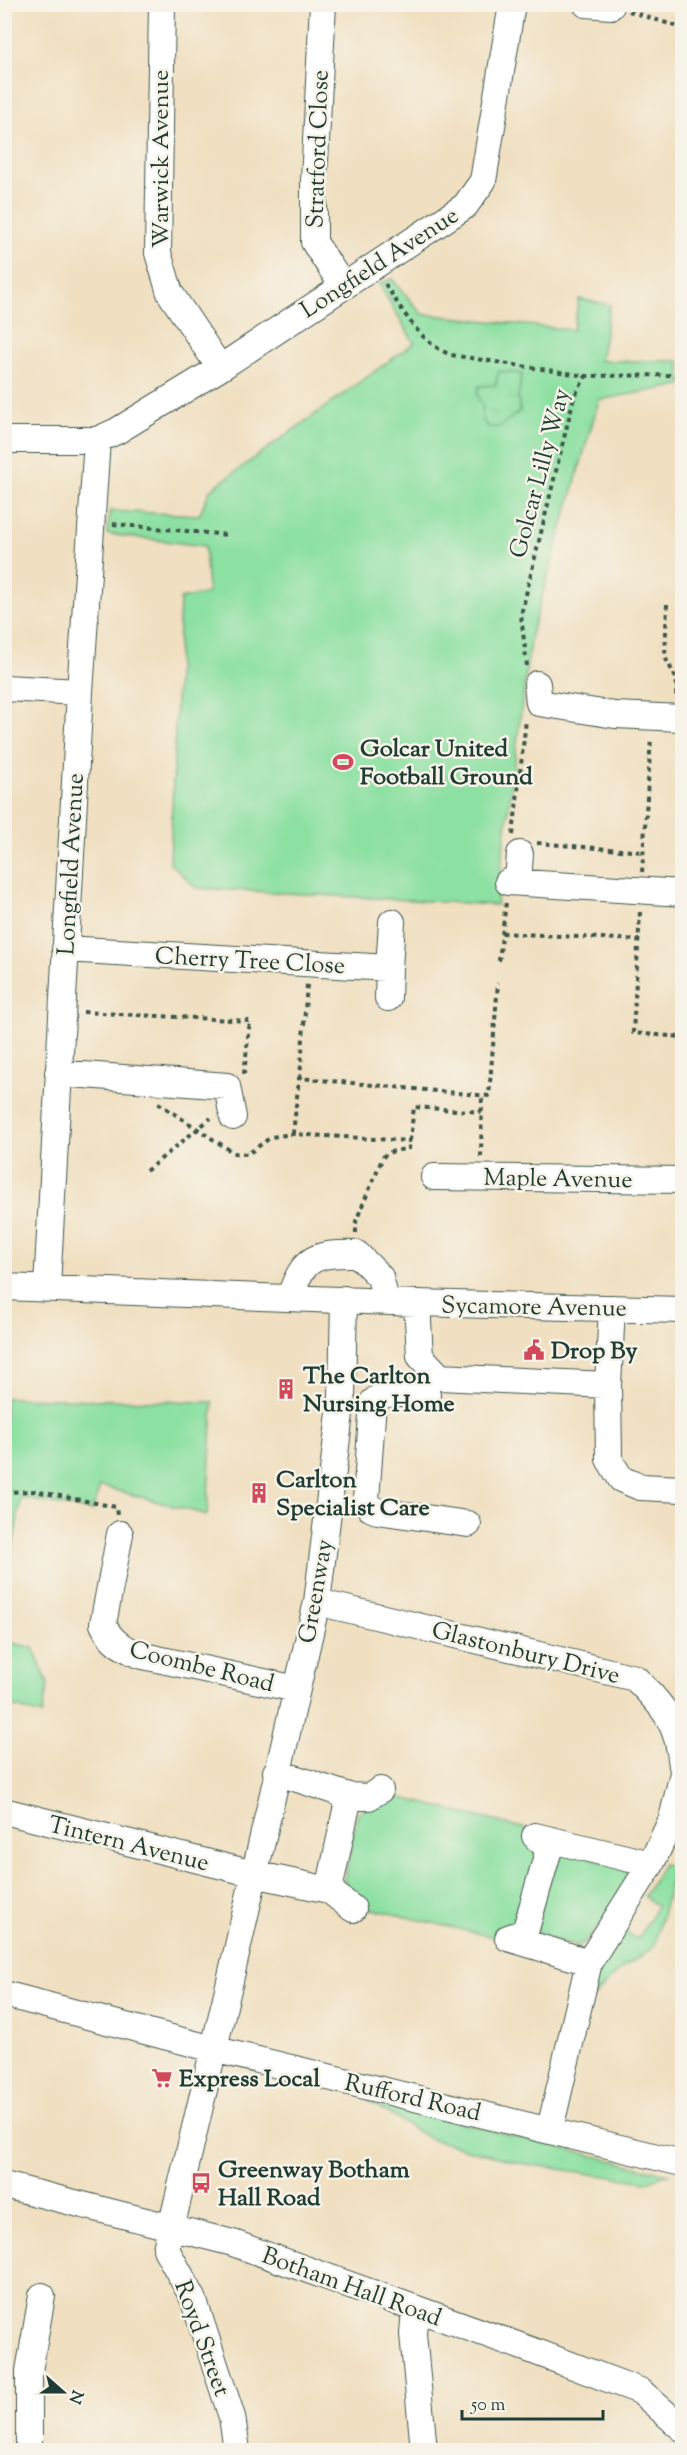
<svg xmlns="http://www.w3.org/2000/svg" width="687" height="2455" viewBox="0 0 687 2455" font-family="'Sorts Mill Goudy',serif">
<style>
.grass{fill:#8ce0a2;stroke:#568e6b;stroke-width:1.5}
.park{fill:url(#park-tufts);stroke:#568e6b;stroke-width:1.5}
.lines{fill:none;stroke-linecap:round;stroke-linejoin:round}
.minor-casing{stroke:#3e5549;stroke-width:28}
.path{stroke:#3e5549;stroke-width:4;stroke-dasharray:4.5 4.5;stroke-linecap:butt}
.minor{stroke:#fff;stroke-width:26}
.labels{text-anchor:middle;stroke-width:5;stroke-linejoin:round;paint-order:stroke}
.street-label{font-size:24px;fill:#1f3d34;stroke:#f7f3e8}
.poi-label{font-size:24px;font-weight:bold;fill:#1f3d34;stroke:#f7f3e8;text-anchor:start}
</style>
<defs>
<pattern id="park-tufts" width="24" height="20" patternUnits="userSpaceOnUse" patternTransform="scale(1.5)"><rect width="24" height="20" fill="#8ce0a2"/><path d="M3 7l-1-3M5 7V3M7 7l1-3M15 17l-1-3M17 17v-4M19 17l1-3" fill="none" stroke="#78c18c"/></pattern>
</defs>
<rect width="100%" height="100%" fill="#f7f3e8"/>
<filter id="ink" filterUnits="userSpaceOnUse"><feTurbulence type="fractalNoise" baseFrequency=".0167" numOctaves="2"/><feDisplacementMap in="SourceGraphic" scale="12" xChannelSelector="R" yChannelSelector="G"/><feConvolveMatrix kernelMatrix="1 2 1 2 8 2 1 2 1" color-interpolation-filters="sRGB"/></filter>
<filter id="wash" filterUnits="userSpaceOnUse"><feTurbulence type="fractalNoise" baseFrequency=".008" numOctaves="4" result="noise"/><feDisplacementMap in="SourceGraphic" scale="24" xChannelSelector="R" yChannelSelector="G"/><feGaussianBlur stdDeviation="1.35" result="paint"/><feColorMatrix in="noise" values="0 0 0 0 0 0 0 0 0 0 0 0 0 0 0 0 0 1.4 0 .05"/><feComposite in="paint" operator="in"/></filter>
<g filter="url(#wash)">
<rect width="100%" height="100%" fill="#f0dfc0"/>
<path class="grass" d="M392 279 422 314 573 330 579 299 610 305 600 361H679L682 385 599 400 531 634 496 905 196 888 170 863 180 599 208 593 205 546 107 534 110 511 199 515 210 490 414 343 379 284Z
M5 1398 213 1402 207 1515 100 1486 92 1511 21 1498 5 1595Z
M4 1641 33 1648 48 1684 42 1715 5 1704Z
M378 1792 526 1829 535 1848 537 1860 519 1922 498 1938 354 1905V1894L343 1885 358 1812 374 1804Z
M563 1849 628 1869C626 1893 600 1932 579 1946L540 1937 536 1923 554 1855Z
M663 1864 674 1867 654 1947 617 1972 590 2001 596 1971 622 1931 638 1939 657 1906 644 1896Z
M367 2100 668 2174 645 2182 520 2163 430 2139Z"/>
<path class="park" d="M499 371 522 374 518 397 520 411 499 427H488L482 420 483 406 477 395 479 386 495 385Z"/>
</g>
<g filter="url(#ink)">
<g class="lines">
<g class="minor-casing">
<path id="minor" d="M162 4 158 253 170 293 220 368
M323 4 314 180V242L342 285
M586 4 611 6
M4 440H97L117 431 220 368 465 206 483 181 512 4
M537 684 539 703 615 715 682 718
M4 688 80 692
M508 882 682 893
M518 882 520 854
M65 949 389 968 392 922
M388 998 389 968
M58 1073 227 1086 233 1117
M434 1177 682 1180
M4 1287 417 1303 682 1310
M47 1287 80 692 97 440
M290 1297C303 1256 317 1253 357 1254L380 1277 386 1301
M417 1303 420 1356 440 1377 608 1385
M612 1308 608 1385 609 1459 621 1479 640 1487 682 1489
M427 1395C409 1394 387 1388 373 1402L366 1500 370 1508 377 1511 468 1524
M120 1534 103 1624C111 1642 122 1647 139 1655L296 1689
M317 1602 635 1678C665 1708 678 1723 682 1766
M349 1796 369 1797 380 1790
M4 1811 254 1874 329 1890 349 1796 276 1772
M329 1890 353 1909
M589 1962 508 1938 525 1932 549 1849 535 1836 651 1864
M4 1994 225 2052 682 2163
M550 2129 589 1962 651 1864 672 1819 682 1777
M4 2185 233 2243 531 2350 640 2391 682 2428
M415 2309 413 2334 424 2450
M29 2450V2371L42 2296
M237 2450 232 2417 193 2298 166 2249 229 1985 317 1602 342 1397 344 1299"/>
</g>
<path class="path" d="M629 11 682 28
M385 284C404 312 419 342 451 355L586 376 682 375
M113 524 228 535
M667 604 665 657 677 680 676 696
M527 666 521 615 574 397 586 376
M513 835 526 720
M537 843 644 852
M642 872 651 738
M640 912 633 1033 682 1037
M502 933 639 940
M499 961 506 902
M83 1012 250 1021 244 1074
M300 1079 307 984
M158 1103 234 1153 248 1154 271 1137 293 1134 410 1141
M293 1134 299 1078 489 1096 498 983
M481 1157 482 1095
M146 1171 211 1118
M356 1233V1221L382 1159 386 1153 409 1148 414 1107 482 1112
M4 1492 35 1491 116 1507 117 1516"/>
<use href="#minor" class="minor"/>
</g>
</g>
<defs>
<g id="stadium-bare" transform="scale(1.62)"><path d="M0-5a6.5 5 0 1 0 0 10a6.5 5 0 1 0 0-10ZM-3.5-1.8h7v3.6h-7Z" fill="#d1495b" stroke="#f7f3e8" stroke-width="2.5" paint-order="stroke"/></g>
<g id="civic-bare" transform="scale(1.62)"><path d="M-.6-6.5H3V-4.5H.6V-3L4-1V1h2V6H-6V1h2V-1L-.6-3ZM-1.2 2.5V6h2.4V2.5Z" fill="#d1495b" stroke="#f7f3e8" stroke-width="2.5" paint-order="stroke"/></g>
<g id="building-bare" transform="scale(1.62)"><path d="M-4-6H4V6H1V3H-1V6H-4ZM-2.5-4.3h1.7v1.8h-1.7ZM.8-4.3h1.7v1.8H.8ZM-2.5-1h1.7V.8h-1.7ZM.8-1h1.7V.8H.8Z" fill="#d1495b" stroke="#f7f3e8" stroke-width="2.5" paint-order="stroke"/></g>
<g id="supermarket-bare" transform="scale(1.62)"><path d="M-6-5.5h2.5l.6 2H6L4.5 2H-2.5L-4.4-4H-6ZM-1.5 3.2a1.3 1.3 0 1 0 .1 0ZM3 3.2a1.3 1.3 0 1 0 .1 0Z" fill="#d1495b" stroke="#f7f3e8" stroke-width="2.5" paint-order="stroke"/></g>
<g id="bus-bare" transform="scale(1.62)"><path d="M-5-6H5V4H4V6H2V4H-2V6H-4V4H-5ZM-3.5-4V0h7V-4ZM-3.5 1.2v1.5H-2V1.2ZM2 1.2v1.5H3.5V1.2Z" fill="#d1495b" stroke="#f7f3e8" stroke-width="2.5" paint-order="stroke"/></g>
</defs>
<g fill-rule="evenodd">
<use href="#stadium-bare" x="343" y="762"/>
<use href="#civic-bare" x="534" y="1350"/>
<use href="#building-bare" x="286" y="1389"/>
<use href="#building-bare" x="259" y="1493"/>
<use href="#supermarket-bare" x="162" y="2078"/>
<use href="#bus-bare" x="201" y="2183"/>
</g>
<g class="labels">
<g class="street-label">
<text transform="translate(317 149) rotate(-88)" y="8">Stratford Close</text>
<text transform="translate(160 159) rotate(-90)" y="8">Warwick Avenue</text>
<text transform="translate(379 262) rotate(-33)" y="8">Longfield Avenue</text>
<text transform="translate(539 473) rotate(-75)" y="8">Golcar Lilly Way</text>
<text transform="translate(70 864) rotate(-87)" y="8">Longfield Avenue</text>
<text transform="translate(250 960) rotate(3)" y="8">Cherry Tree Close</text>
<text transform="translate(558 1178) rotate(1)" y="8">Maple Avenue</text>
<text transform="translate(534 1306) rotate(1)" y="8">Sycamore Avenue</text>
<text transform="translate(315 1591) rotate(-80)" y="8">Greenway</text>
<text transform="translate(526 1652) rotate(14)" y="8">Glastonbury Drive</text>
<text transform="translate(202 1666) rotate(14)" y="8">Coombe Road</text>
<text transform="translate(129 1843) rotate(14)" y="8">Tintern Avenue</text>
<text transform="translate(413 2097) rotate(13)" y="8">Rufford Road</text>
<text transform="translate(352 2286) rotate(20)" y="8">Botham Hall Road</text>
<text transform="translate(203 2338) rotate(70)" y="8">Royd Street</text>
</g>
<g class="poi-label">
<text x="360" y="756">Golcar United<tspan x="360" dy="28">Football Ground</tspan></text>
<text x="551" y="1358">Drop By</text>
<text x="303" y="1383">The Carlton<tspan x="303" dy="28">Nursing Home</tspan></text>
<text x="276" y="1487">Carlton<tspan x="276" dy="28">Specialist Care</tspan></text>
<text x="179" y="2086">Express Local</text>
<text x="218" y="2177">Greenway Botham<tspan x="218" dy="28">Hall Road</tspan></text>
</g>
</g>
<rect width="687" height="2455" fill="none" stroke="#f7f3e8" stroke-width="24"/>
<g transform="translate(63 2392) rotate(111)" stroke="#f7f3e8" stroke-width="4.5" paint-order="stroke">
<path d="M0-4.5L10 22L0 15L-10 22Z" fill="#1f3d34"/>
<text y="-9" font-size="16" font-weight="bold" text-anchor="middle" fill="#1f3d34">N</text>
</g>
<path d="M462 2410v9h141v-9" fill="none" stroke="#1f3d34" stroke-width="3"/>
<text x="471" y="2410" font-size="18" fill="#1f3d34" stroke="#f7f3e8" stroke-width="4.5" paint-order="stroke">50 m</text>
</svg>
